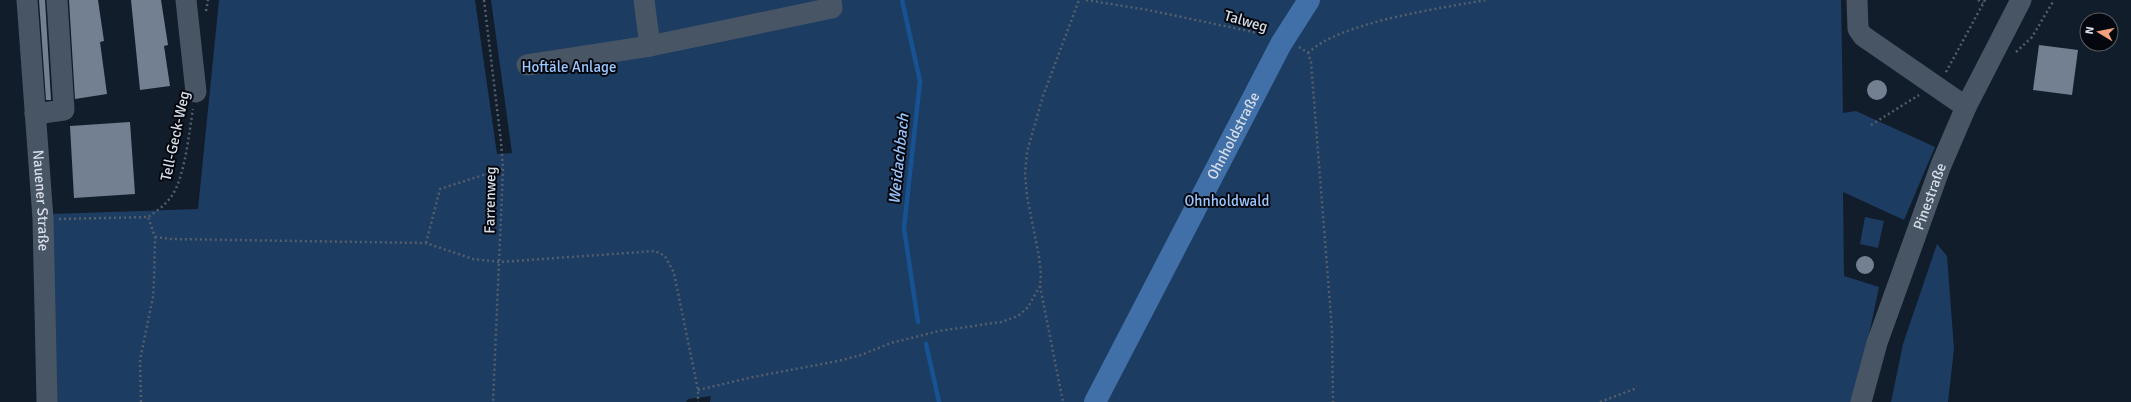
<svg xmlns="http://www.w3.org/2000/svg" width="2131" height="402" viewBox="0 0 2131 402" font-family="Signika,sans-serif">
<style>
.green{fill:#1c3c62}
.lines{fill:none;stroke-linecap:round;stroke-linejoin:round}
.stream{stroke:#175293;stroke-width:4.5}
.building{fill:#728091}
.path{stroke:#555e6b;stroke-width:2.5;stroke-dasharray:2 3;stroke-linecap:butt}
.minor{stroke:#485565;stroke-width:21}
.major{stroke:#4170a8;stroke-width:22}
.labels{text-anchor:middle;stroke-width:4;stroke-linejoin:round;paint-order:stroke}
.street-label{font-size:15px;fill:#d6dde7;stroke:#04070d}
.park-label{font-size:15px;fill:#9bc7fe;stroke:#04070d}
.water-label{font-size:16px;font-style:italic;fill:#98c4fb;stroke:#04070d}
</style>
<rect width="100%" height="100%" fill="#121d2b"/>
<path class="green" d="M219 0H475L497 154 512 153 491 0H1841L1843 113 1856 111 1935 147 1904 220 1843 192 1844 276 1879 287 1855 402H710L711 396 688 399 686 402H51V214L198 209Z
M1865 217 1884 221 1878 248 1860 244Z
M1937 244 1947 256 1954 349 1948 402H1891L1903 344Z"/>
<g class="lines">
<path class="stream" d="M902 0 920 81 904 228 918 322
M926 344 939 402"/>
</g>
<path class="building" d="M39 0H45L51 100H46Z
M69 0H98L104 41 100 42 107 94 75 99Z
M131 0H161L168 45 164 46 170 86 140 90Z
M2039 45 2078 50 2072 95 2033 90Z
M1867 90a10 10 0 1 1 20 0a10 10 0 1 1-20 0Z
M130 122 135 194 74 198 70 126Z
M1856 265a9 9 0 1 1 18 0a9 9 0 1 1-18 0Z"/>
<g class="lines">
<path class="path" d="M484 0 501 142 503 169 493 402
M1086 0 1148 10 1258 33 1265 36
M1978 0 1983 3
M206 11 208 0
M1299 47 1308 53 1311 62 1332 330 1333 402
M2016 52 2032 37 2054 0
M1308 53C1339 22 1442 8 1486 0
M1946 72 1985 0
M1871 125 1919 95
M59 219 148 217C156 212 165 205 171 197 185 178 189 132 193 109
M155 237 171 239 426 243 473 259 500 262 655 251 665 256 674 273 698 390V402
M426 243 440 189 502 169
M1040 286 1063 402
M698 390 753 377 838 361 861 355 891 343 939 331 1001 322 1018 316 1028 307 1040 286 1041 274 1039 257 1027 196 1025 174 1027 152 1043 96 1079 0
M141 402 140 360 153 297 154 281 155 237 148 217
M1600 402 1637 388"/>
<g class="minor">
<path id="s1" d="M27 0 43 219 47 402"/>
<path d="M186 0 196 92"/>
<path d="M644 0 650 46"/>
<path d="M1857 0 1858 29 1863 36 1966 107"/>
<path d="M527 65 650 46 832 8 831 0"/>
<path d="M35 114 64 110 57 0"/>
<path id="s2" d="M1861 402 1877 343 1941 165 1966 107 2021 0"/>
</g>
<path class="major" id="s3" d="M1095 402 1281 44 1309 0"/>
</g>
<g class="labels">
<g class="street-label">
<text transform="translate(1246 21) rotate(16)" y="5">Talweg</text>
<text transform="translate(175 136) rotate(-78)" y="5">Tell-Geck-Weg</text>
<text dy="5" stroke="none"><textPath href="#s3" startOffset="300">Ohnholdstraße</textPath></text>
<text dy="5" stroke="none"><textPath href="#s2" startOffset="217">Pinestraße</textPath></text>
<text transform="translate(490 200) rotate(-89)" y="5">Farrenweg</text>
<text dy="5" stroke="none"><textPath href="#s1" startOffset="201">Nauener Straße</textPath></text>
</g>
<g class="park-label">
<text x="569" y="72">Hoftäle Anlage</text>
<text x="1227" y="206">Ohnholdwald</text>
</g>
<g class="water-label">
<text transform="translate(898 159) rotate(-84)" y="6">Weidachbach</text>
</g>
</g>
<g transform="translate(2099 32) rotate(280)"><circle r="19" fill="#04070d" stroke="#585d64"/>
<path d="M0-3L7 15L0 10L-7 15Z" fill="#f2a17e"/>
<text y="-6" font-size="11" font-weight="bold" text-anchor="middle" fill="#d6dde7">N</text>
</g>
</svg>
